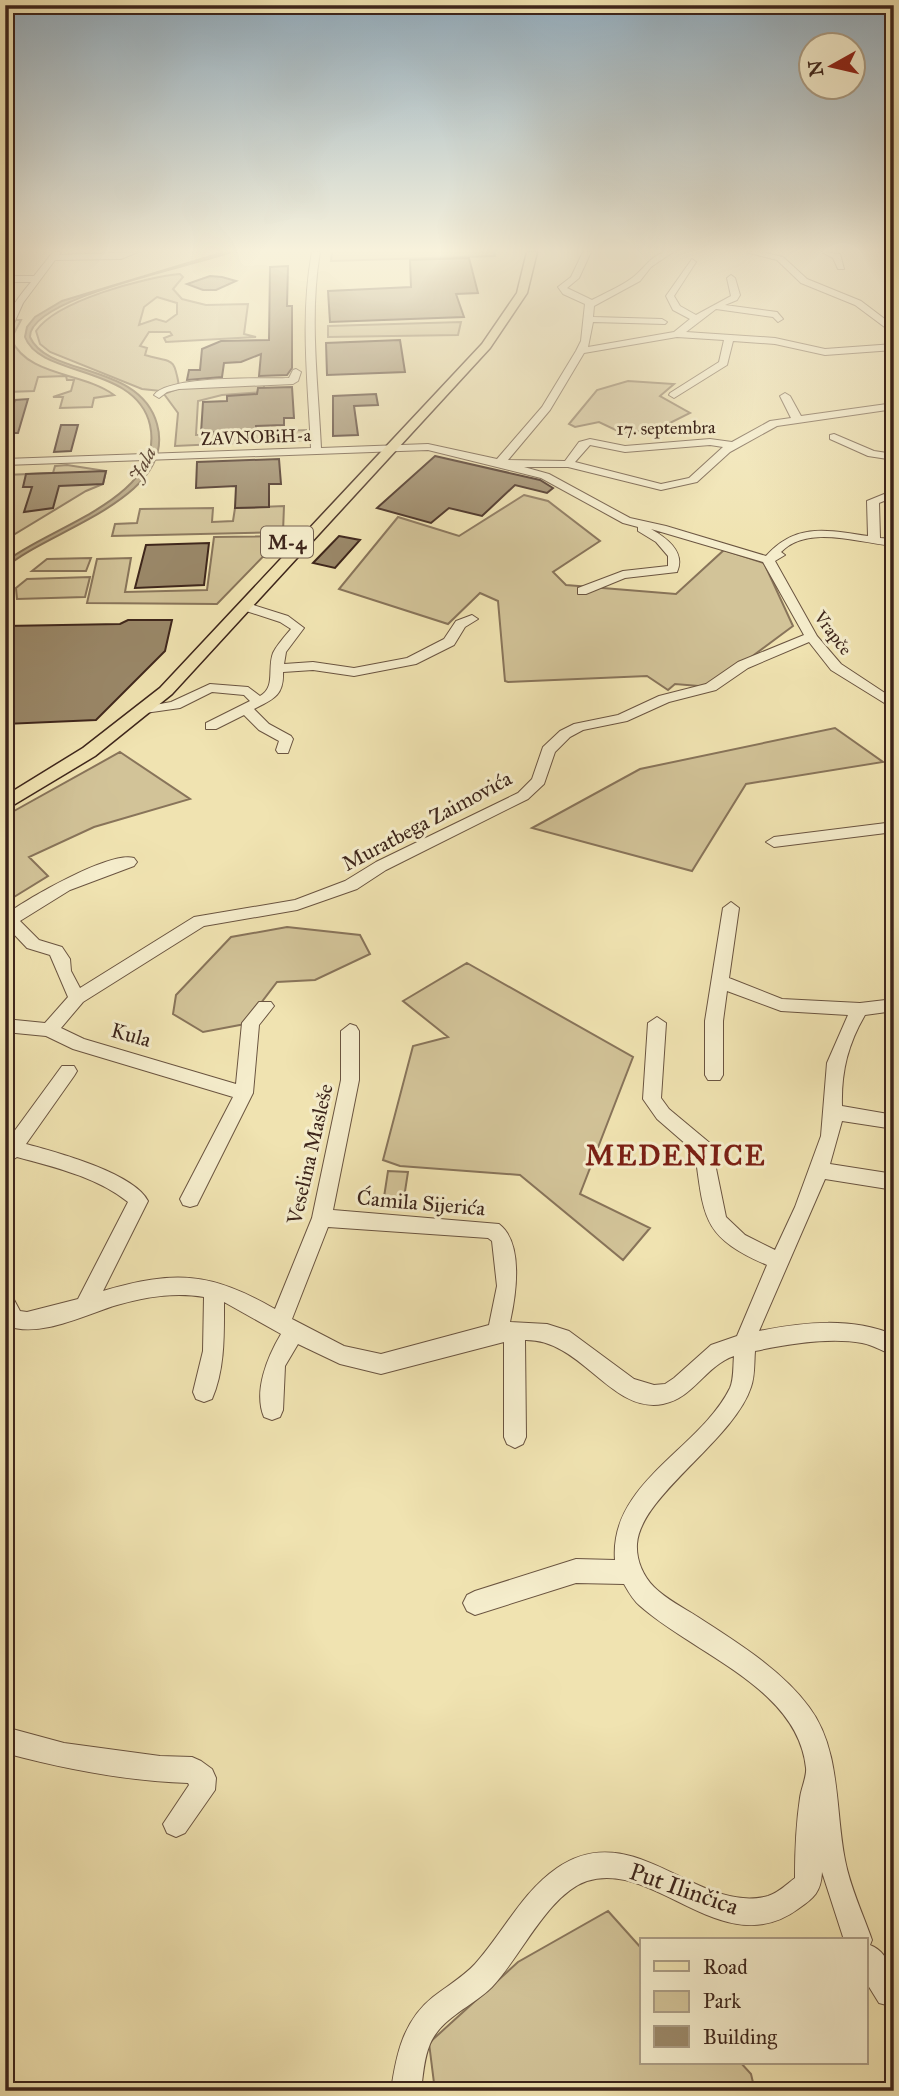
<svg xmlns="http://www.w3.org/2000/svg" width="899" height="2096" viewBox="0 0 899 2096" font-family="'IM FELL Great Primer',serif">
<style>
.green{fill:#d2c398;stroke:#88745a;stroke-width:2;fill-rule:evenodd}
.water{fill:#b3a27e;stroke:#847056;stroke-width:2}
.building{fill:#9a8869;stroke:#3d251b;stroke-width:2}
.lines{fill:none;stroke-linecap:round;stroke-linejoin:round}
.minor-casing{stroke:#6a5440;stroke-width:2}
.major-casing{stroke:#3d251b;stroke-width:3}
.minor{fill:#f5edcc;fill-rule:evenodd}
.major{fill:#f0e3b1;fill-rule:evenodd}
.labels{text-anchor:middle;stroke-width:6;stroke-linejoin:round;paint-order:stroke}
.far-street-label{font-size:18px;fill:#3d251b;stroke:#f5edcc}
.far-water-label{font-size:19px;font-style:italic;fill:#604a39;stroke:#f5edcc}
.shield{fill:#f5edcc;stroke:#746150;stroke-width:2}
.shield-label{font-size:19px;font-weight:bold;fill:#3d251b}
.street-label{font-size:21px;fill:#3d251b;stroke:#f5edcc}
.near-street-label{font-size:24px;fill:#3d251b;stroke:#f5edcc}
.district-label{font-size:28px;font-weight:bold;letter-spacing:2px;fill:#7a1f14;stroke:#f5edcc}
</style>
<rect width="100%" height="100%" fill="#f0e3b1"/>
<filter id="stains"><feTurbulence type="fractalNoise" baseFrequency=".00286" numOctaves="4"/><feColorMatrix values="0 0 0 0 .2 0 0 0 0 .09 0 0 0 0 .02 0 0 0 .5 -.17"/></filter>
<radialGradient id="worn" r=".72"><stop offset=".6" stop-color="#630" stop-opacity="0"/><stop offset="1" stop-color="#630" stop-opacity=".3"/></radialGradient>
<path class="green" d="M332 252H494L495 256 331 261Z
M180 274 183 277 173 289 182 299 206 305 248 304 244 334 256 337 166 342 164 338 172 335 170 332H149L140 346 147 348 145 355C173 363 174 356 179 386L161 391 142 389 50 352 40 344 36 331C56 301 145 277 180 274ZM157 297 177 303V314L166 322 156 319 139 325 144 307Z
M15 320H21L11 339C28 377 83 372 114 395L94 398 92 407 60 408 63 397H53L71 391 74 380H67L66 376 38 377 34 391 8 392 5 398V341Z
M461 322 458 335 328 337V326Z
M628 381 674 384 660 396 690 413 658 429 622 433 599 422 575 427 569 424 597 390Z
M264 383V392L222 395 198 401 196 435 306 430V440L175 446 178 413 164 394 182 387Z
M67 465 106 471 103 484 86 491 5 540V475L53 473 55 466Z
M524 495 548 501 600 541 553 572 566 585 676 594 724 550 764 563 793 626 711 687 675 684 668 690 647 676 508 682 505 681 498 601 480 593 448 624 339 589 398 517 459 536Z
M284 506 283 532 112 536 115 524 137 523 140 509 213 508 212 522 233 521 235 508Z
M283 536 217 604 87 603 97 559 131 558 125 592 207 590 214 537Z
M91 558 86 571H32L47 559Z
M90 577 85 597 17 599 16 588 27 579Z
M835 728 883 762 746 784 692 871 532 828 640 769Z
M120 752 190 799 94 827 29 857 48 876 14 897 5 894V816Z
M287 927 360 935 370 954 315 980 277 982 245 1024 203 1032 173 1014 176 995 231 937Z
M467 963 633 1057 580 1194 650 1228 623 1260 520 1175 400 1166 383 1160 413 1046 448 1037 403 1001Z
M388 1171 408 1172 404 1198 384 1197Z
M608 1911 642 1949V2063H741L751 2074 755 2091H435L429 2043 518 1962Z"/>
<path class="water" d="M224 252H231C196 266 29 297 30 337 47 377 140 362 157 424 178 499 47 530 5 568V562C48 527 166 498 150 425 136 364 40 378 25 337L27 327 35 317 62 301Z"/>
<path class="building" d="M469 258 478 293 456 294 464 317 330 322 328 291 411 287 410 260Z
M288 266 287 306H292V368L287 375 259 376 261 354 241 362 224 363 222 377 187 380 189 370H200L202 349 221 341 269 340 270 267Z
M210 276 222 277 236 281 216 290H203L187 284Z
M400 340 405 372 327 375 326 343Z
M292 387 294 418H284V425L256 426V430L201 433 203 402 227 401V396L257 394 258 388Z
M376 394 378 405 354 406 358 435 333 436V396Z
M28 399 18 433H5L15 400Z
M61 425H78L71 451 54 452Z
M435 456 540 480 553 488 547 493 515 485 482 516 449 508 431 523 377 508Z
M279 459 281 484H269V507L235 508 236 486 196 488 197 462Z
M106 471 103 484 59 486 53 508 24 512 32 487H23L26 474Z
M339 536 360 540 335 568 313 563Z
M209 543 204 585 135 588 146 545Z
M128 620H172L165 651 96 720 5 724V708L13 682 5 680V626L120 624Z"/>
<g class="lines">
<g class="minor-casing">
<path id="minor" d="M53 252H61L59 255 138 252 121 259 55 260 23 303 10 332 5 335C5 313 18 298 31 282H5V276H34Z
M312 252H320C309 316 318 383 321 448L428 444 497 459 542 407 576 351 581 341 585 304 563 294 558 287 571 277 583 252H591L579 278 567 288 592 300C605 293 620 287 632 278 646 268 653 250 673 252L651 267 640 281 594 306 593 317 662 319 667 322 665 324 593 322 588 347 674 332 690 319 673 310 666 296 692 259 696 262 674 296 680 306 696 315 731 296 727 278 731 275 735 278 740 295 737 300 725 305 777 312 783 319 778 322 773 317 716 309 686 332 775 338 825 349 894 344V350L825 355 775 344 733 341 727 365 674 398 669 395 670 393 719 362 724 340 677 337 584 353 550 410 508 460 565 461 579 442 590 439 625 446 710 439 732 442 770 421 791 418 780 396 785 393 790 396 801 416 894 403V409L777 426 730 452 697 482 661 490 568 467H524L549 474 630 518 666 526 766 556C796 522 828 530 868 536L867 501 894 490V497L879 503 880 538 894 539V546C860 543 808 524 781 552L785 555 775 561 817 636 841 664 894 699V709L831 670 809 642 748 668 716 690 669 702 627 721 583 730 570 737 555 752 544 784 528 799 386 870 357 889 297 910 204 926 83 1002 61 1028 84 1039 236 1084 242 1023 259 1002H271L274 1006 259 1025 253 1093 197 1205 190 1207 183 1205 180 1199 233 1097 73 1049 46 1036 5 1032V1019L45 1023 68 997 50 955 27 948 9 929 5 930V915C27 899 109 851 134 858L137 862 134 866 70 890 20 921 39 940 62 947 70 959 71 971 80 988 194 917 295 900 345 881 376 862 518 793 532 779 543 747 560 731 574 724 618 715 659 696 706 684 738 662 804 635 763 562 651 529C667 538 686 552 677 572L625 578 586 594H578V588L623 571 668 566V556L656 542 638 531V527L623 523 541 478 428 450 5 465V459L311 448C308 383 300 316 312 252ZM590 445 625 452 710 445 723 447 689 478 661 484 575 462Z
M746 252H761L783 257 807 279 861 301 894 326V334L855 305 801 283 777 260Z
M822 252 840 254 844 269H838L833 258Z
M296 369 301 372 298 381 293 384 179 389 167 392 159 398 154 395C169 375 262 379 289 378L293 370Z
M834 434 874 451 894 454V460L868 456 830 439V435Z
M244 602 288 616 304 628 286 652 284 664 313 662 354 668 407 658 444 639 456 621 472 615 478 619 465 627 454 645 416 664 354 676 313 670 283 672C284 695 274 699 254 709L269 724 291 736 293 739 288 753H278L276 750 279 741 259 730 244 715 216 729H206V723L250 701 244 695 212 692 180 708 138 714V708L171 702 210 684 248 687 260 696C276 687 267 669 273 653 277 645 285 636 291 629L280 622 240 609 238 606Z
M894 822V832L774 847 766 842 774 837Z
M731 902 739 908 729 978 782 999 860 1003 894 999V1011L865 1015C848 1044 841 1072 842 1106L894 1115V1129L842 1121 830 1164 894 1174V1190L825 1179 759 1331C804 1322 852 1317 894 1335V1356C883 1351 873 1345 862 1343 829 1337 788 1344 755 1351 754 1363 755 1376 751 1387 734 1440 640 1496 637 1544 636 1560 643 1576 654 1587 666 1599 684 1608 698 1617 736 1642 781 1669 809 1707 841 1749 835 1810 845 1860 850 1887 863 1914 872 1940L870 1945C894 1954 894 1986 894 2007L879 2003 866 1982V1940H844L822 1872C821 1892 814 1898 798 1909 723 1964 655 1859 587 1881 548 1894 520 1958 492 1987 473 2006 441 2018 430 2044 424 2058 423 2075 421 2091H391C396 2055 403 2021 433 1997 447 1986 463 1977 475 1964 503 1933 522 1892 557 1868 634 1815 697 1915 768 1896 778 1893 787 1884 795 1878 795 1851 796 1825 800 1798 801 1789 807 1776 806 1768 798 1687 692 1653 639 1605 633 1600 628 1591 624 1584L576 1583 475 1615 467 1611 463 1603 467 1595 475 1591 576 1559 615 1560C609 1483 700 1449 730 1388 734 1379 733 1366 734 1356 705 1366 694 1398 663 1404 611 1414 582 1339 525 1340L526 1437 523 1444 515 1448 507 1444 504 1437V1342L381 1374 340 1364 298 1344 285 1366 283 1410 280 1417 272 1420 264 1417C253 1391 268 1356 281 1334L224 1302C224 1335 225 1369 212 1399L204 1402 196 1399 193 1392 203 1351 204 1297C174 1292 146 1297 117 1305 84 1315 41 1338 7 1326L5 1293 12 1296 20 1311 27 1312 78 1299 128 1202C97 1177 54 1167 17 1157L5 1165V1144L62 1066H74L77 1071 74 1076 26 1144C56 1152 134 1173 148 1201L103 1291C175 1270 210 1272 275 1309L312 1218 341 1080V1031L350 1024 356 1026 359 1031V1080L333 1210 499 1224C524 1243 516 1295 510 1322L547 1324 569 1331 634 1379 654 1385 665 1384 674 1378 711 1345 737 1336 767 1265C702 1237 704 1218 695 1152L657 1119 643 1099 648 1023 657 1017 666 1023 661 1098 669 1109 711 1144 726 1217 745 1235 775 1250 795 1207 821 1136 827 1063 848 1015 781 1011 727 991 723 1021V1075L720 1080H708L705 1075V1021L723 908ZM328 1227 488 1238 492 1241 497 1286 489 1325 381 1354 344 1346 292 1319Z
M5 1727 64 1743 160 1756 192 1757 201 1761 212 1769 216 1778 215 1790 185 1833 176 1837 167 1833 163 1824 189 1785 188 1783C126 1781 65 1769 5 1753Z"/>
</g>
<g class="major-casing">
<path id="major" d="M527 252H537L527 293 490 348 172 694 95 756 5 810V796L83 748 160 688 482 344 517 293Z"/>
</g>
<use href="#minor" class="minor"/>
<use href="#major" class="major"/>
</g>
<linearGradient id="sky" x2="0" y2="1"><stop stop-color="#93adbe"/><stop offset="0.46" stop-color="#f8f2dc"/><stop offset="1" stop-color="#f8f2dc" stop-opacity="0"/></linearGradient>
<rect width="899" height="545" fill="url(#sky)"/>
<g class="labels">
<g class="far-street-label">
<text transform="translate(666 428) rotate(-1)" y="6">17. septembra</text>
<text transform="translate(256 437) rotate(-2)" y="6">ZAVNOBiH-a</text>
<text transform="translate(833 633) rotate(53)" y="6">Vrapče</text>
</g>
<g class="far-water-label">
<text transform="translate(142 464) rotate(-62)" y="7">Jala</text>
</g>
<rect class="shield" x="261" y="526.5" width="52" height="31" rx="5"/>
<g class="shield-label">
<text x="287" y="549">M-4</text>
</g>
<g class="street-label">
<text transform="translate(427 821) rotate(-28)" y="7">Muratbega Zaimovića</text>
<text transform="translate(131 1035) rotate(16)" y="7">Kula</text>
<text transform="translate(310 1154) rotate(-77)" y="7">Veselina Masleše</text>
<text transform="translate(421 1203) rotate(5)" y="7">Ćamila Sijerića</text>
</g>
<g class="near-street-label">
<text transform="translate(684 1889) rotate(19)" y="8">Put Ilinčica</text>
</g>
<g class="district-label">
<text x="676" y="1165">MEDENICE</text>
</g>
</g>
<rect width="899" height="2096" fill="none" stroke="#f0e3b1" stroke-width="28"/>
<rect x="7" y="7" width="885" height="2082" fill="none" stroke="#3d251b" stroke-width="3.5"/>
<rect x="14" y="14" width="871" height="2068" fill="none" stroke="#3d251b" stroke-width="2"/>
<rect x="640" y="1938" width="228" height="126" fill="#f5edcc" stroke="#ab9d85" stroke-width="2"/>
<rect x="654" y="1961" width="35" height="10" fill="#f0e3b1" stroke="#ab9d85" stroke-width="2"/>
<text x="703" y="1974" font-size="21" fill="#3d251b">Road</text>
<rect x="654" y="1991" width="35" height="21" fill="#d2c398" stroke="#ab9d85" stroke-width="2"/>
<text x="703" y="2008" font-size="21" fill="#3d251b">Park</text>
<rect x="654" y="2026" width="35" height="21" fill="#9a8869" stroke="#ab9d85" stroke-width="2"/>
<text x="703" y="2044" font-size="21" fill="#3d251b">Building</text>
<g transform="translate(832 66) rotate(262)"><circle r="33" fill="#f5edcc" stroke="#ab9d85" stroke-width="2"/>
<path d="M0-5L12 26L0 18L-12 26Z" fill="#8f2418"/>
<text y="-10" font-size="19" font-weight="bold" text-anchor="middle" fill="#3d251b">N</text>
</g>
<rect width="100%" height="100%" filter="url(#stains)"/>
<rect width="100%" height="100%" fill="url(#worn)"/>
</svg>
